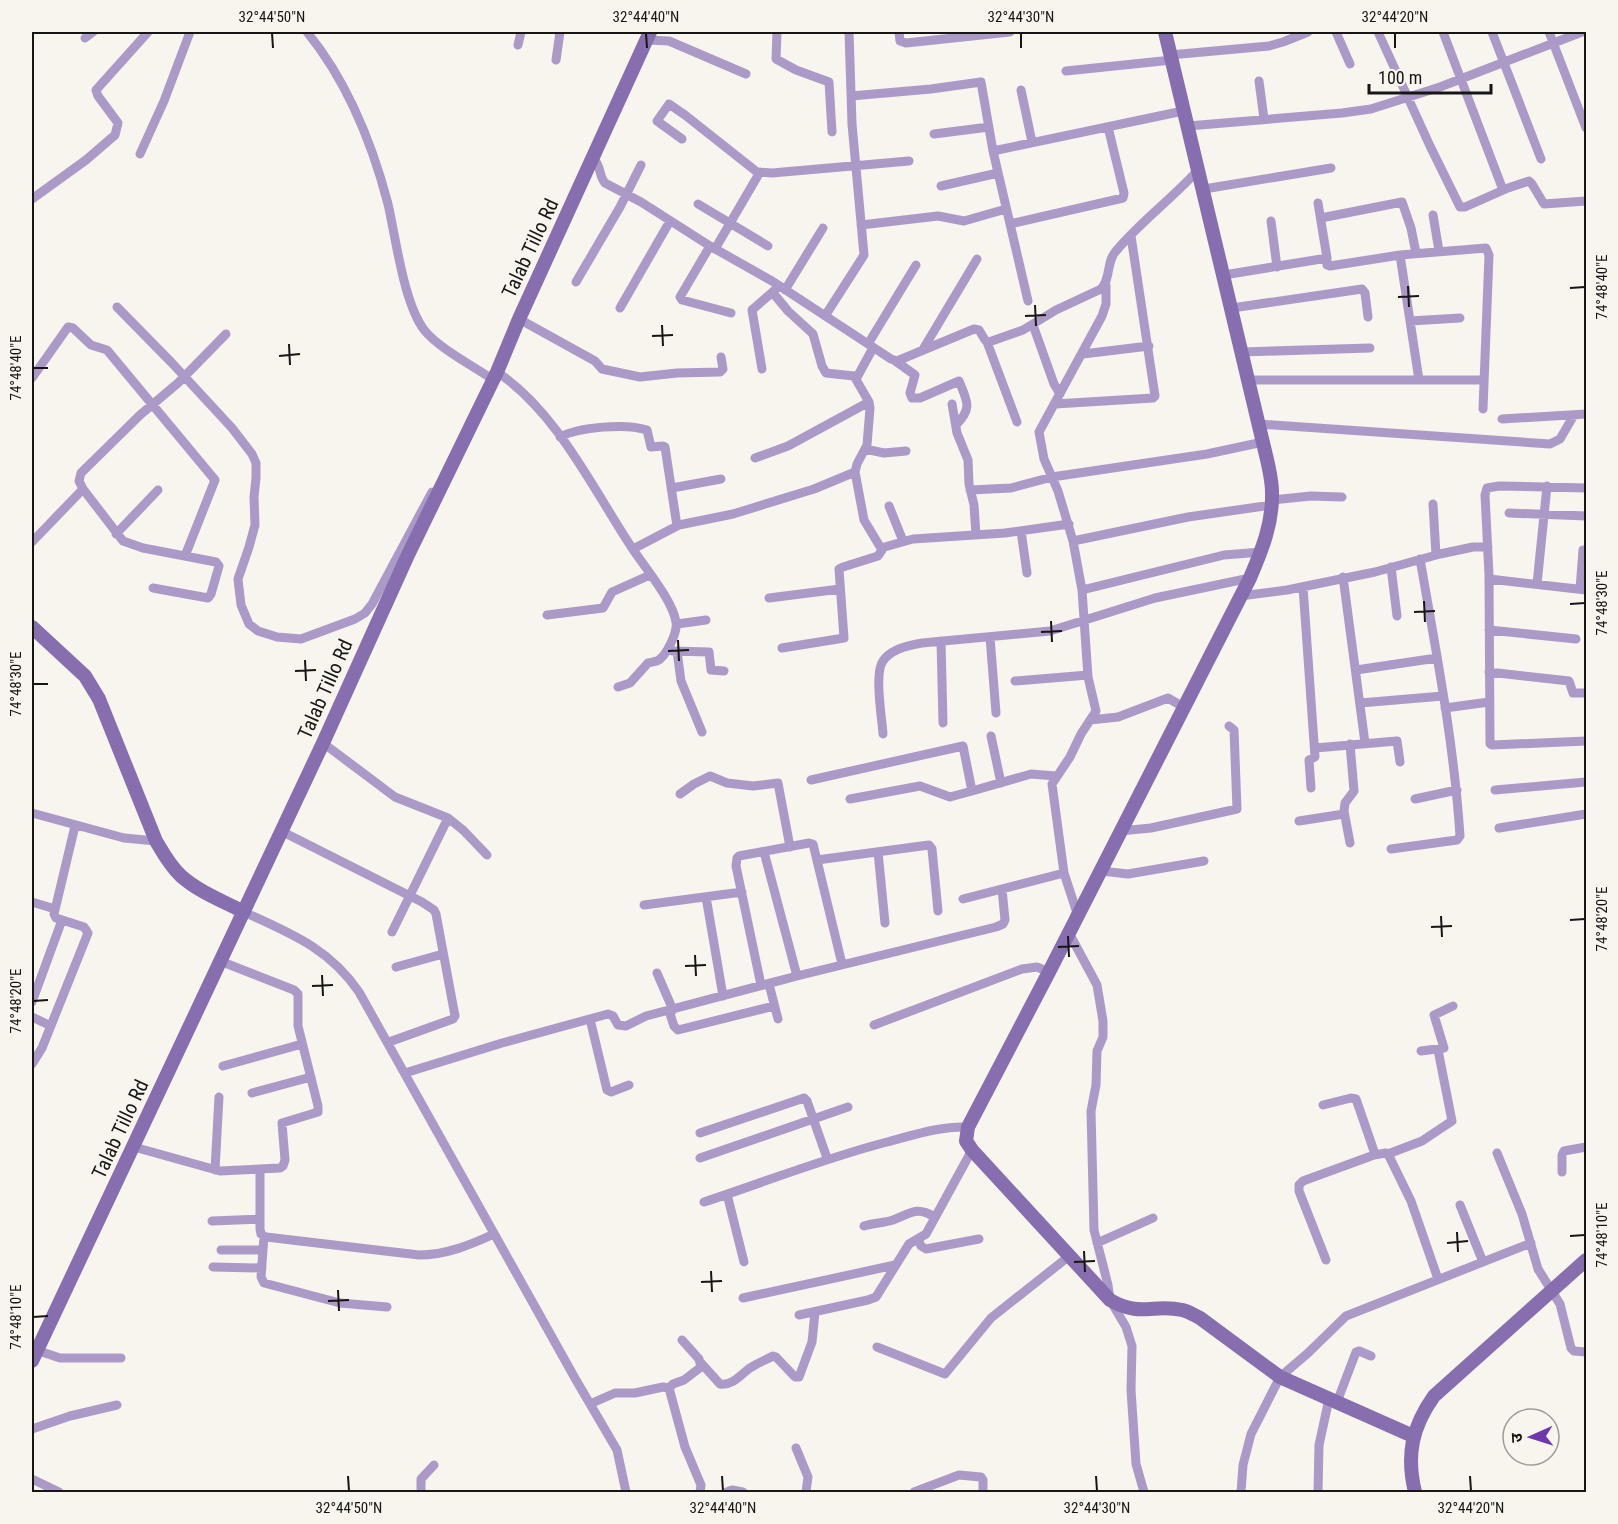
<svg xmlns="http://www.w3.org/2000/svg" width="1618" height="1524" viewBox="0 0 1618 1524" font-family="'Roboto Condensed','Noto Sans Devanagari',sans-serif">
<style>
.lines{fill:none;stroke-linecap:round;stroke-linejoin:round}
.street{stroke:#ab9ac7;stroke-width:9}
.secondary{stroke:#876eaf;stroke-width:14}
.ticks{fill:none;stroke:#171614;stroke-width:2}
.labels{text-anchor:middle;stroke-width:6;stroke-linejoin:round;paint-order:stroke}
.street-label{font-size:20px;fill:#171614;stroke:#f8f4ee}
.neatline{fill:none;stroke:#171614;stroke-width:2}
.ticks-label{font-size:15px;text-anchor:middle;fill:#171614}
</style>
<rect width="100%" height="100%" fill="#f8f4ee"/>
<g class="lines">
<path class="street" d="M307 32C347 81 372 143 388 204 396 239 404 305 425 331 439 348 473 366 492 379
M777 32 776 59 796 70 829 82 832 132
M899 32 900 41 906 43 1010 32
M1336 32 1350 64
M1378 32 1430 146 1460 207H1465L1508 188 1529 181 1532 184 1544 204 1586 201
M1443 32 1503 190
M1492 32 1541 159
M1549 32 1586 128
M85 38 93 32
M647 40 669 41 746 74
M518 45 521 32
M1170 55 1269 46 1283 42 1308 32
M556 60 560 32
M1066 71 1172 60
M1259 81 1264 119
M1021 90 1032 142
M851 96 931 89 981 82 993 151 1028 301
M1188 126 1342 113 1371 109 1440 87 1582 32
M934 134 989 127
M682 139 657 121 669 104 685 115 757 172 772 173 909 161
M993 151 1183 111
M140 154 164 101 190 32
M593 158C602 166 598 175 605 183L641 202 710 246 772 281 891 359 897 361 974 329 979 330 985 340 989 342 1023 330 1056 310 1101 289C1111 279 1106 262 1116 251 1141 221 1173 198 1199 169
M941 186 998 173
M1204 189 1331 168
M32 199 86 160 115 135 118 123 98 96 96 90 148 32
M1318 203 1327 258
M698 204 768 246
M1433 215 1439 251
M1321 218 1402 202 1411 228 1416 253
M1271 221 1277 267
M1010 224 1123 198 1124 193 1108 127
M861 225 938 216 964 221 1006 209
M710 246 680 297 682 300 731 313
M715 249 760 172
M1400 255 1419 380
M1224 275 1327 258V265L1330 266 1400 255 1486 248 1489 255 1483 409
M576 282 620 207 641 165
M785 290 823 228
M773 293 788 311 813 334 822 366 826 373 854 376 869 402 870 408 867 445 857 464 855 472 864 520 882 550 878 556 843 567 839 569 844 638 782 648
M117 307 171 362 232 428 252 454 256 463V478L254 497 255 525 249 547 238 579 241 605 249 624 258 631 277 637 301 639 355 619 365 613 372 604 432 492
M620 308 670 221
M1232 308 1362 289 1365 293 1368 317
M825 316 864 255 852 124 849 32
M519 319 595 361 602 369 640 377 677 373 720 372 723 369 721 357
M1410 321 1460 318
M1033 325 1054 384 1060 394
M987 342 1017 422
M868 344 916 265
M922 351 977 259
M1242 352 1370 348
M1083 354 1149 346
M894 360 915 375 910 393 912 398H920L959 381C967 401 973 408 956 425
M762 369 752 310 775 290
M497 372C557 412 593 489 632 548 644 566 673 601 676 622 678 632 666 657 657 661 656 661 649 663 648 663L630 683 618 687
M32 378 68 327 73 328 91 345 107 350 215 480 185 556
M856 379 873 348
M1249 380H1484
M952 404 957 433 968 460 969 484 974 505 976 535
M1055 404 1153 398 1155 396 1131 236
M1502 419 1586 414
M1259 424 1550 444 1560 439 1574 415
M560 437C579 427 626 423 647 430L651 447 663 446 665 447 677 526
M865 449 884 453 906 451
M755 458 788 446 869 402
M672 488 721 479
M1586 488 1499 486 1487 488 1485 495 1489 575 1490 744 1492 745 1586 741
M970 490 1011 488 1052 477 1207 454 1263 442
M1272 500 1311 496 1342 497
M1433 504 1436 555
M889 506 903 541
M1509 513 1586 516
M1021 531 1027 573
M116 534 158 490
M1073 541 1188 517 1272 505
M32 542 83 489
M881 548 913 539 1005 533 1069 524
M633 549 679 525 733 514 814 489 855 472
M1391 567 1397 616
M1343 577 1365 743
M1489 579 1586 590
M1537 584 1547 486
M1303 587 1315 757 1309 760 1311 788
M153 588 208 598 211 594 219 566 216 562 143 548 123 541 83 489 79 481 81 473 140 415 178 383 226 334
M1580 589 1583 550
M1082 590 1224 555 1262 552
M1240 596 1287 590 1375 572 1440 554 1473 547H1488
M769 598 840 589
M547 615 603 608 612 592 650 575
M677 624 706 620
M1489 630 1576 639
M990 637 996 713
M941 641 943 723
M672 651 709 652 711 670 724 671
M677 651 681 681 702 732
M1356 670 1437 658
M1489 672 1569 681 1573 693H1586
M1015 681 1088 675
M1360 703 1443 696
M1445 708 1489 702
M1090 720 1118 717 1168 698 1185 708
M883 734C882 718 874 673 883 661 890 650 909 645 922 643L1050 631 1155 598 1250 578
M991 736 1001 783
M323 743 395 797 448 818 463 830 487 855
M1315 748 1397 741 1400 762
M811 780 963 746 972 791 1031 774 1056 776
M1495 790 1586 782
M680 794 694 784 710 776 727 783 753 786 778 783 790 847
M850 799 920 786 950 797 972 791
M1415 799 1457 790
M32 813 124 838 156 841
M1299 821 1344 814
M1499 828 1586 814
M281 831 422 902 434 910 436 914 455 1016 453 1019 389 1042
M1120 831 1151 828 1237 809 1234 730 1229 726
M1350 843 1344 811 1345 803 1354 791 1350 744
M1391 849 1457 840 1460 836C1454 743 1436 651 1420 559
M764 852 797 976
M878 852 885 923
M817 860 929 845 932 849 938 911
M1101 871 1128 874 1204 861
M706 897 723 996
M963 899 1064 873
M32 902 55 909
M644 905 742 892
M244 912C290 933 329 948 359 992L576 1380 617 1450 626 1492
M1078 916 1064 873 1052 784 1070 757 1081 734 1096 711 1088 677 1082 590 1073 541 1058 491 1044 459 1039 432 1102 316 1106 304V285
M392 932 448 818
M1069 933 1097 985 1103 1021V1037L1097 1051 1096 1085 1091 1111 1094 1230 1108 1285 1110 1300 1126 1327 1132 1346 1131 1390 1136 1464 1144 1492
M396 967 443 954
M657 973 673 1010
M769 984 778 1019
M761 985 736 866 737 858 739 856 809 843 813 844 842 964
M32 1002 62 920
M669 1011 674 1026 678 1030 774 1006
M32 1017 51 1026
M590 1019 607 1090 611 1092 629 1085
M874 1025 1022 969 1037 967 1049 972
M1421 1051 1444 1048 1434 1015 1453 1006
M32 1064 42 1048 88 933 84 927 56 918 54 914 75 826
M223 1066 302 1044
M405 1073 502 1043 608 1014 613 1016 618 1025 626 1026 646 1016 797 976 996 927 1003 924 1005 920 1002 889
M252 1093 311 1077
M1323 1105 1351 1098 1356 1099 1375 1154
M700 1133 804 1098 807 1101 827 1158
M134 1147 220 1171 280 1168 283 1166 285 1160 282 1123 318 1112V1106L298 1026V994L294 990 220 961
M1497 1153 1522 1214 1538 1269 1560 1304 1571 1348 1574 1351 1586 1352
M1388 1154 1422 1141 1452 1121 1438 1050
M700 1158 848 1107
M260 1169V1229L261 1234 266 1237 419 1255C446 1255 470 1245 494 1234
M215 1170 219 1097
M1562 1172V1155L1564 1151 1586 1147
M727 1194 744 1262
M704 1202C765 1182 825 1158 887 1142 914 1135 940 1126 968 1127
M1460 1205 1483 1262
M212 1221 260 1219
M864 1226C873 1223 884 1223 893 1220 912 1213 916 1206 935 1217
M264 1236 261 1277 264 1283 340 1303 387 1307
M918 1239 921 1246 926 1249 979 1239
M1097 1243 1153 1218
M221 1250H263
M1326 1260 1299 1191V1185L1303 1181 1374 1155 1386 1153 1389 1156 1411 1201 1438 1279
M213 1267 262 1268
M743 1298 895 1265
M799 1315 868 1300 876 1297 909 1244 926 1234 972 1150
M877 1347 945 1374 991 1318 1068 1257
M36 1350 60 1358H121
M701 1363 720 1384C733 1386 741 1374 750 1368 757 1363 766 1360 773 1356L776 1357 795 1377H799L812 1342 815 1312
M669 1388 673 1384 684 1380 701 1367 699 1359 682 1340
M1337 1402 1356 1352 1359 1351 1371 1356
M590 1404 615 1393H635L663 1387 669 1388 685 1447 701 1485 700 1492
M32 1429 70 1416 117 1405
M796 1448 808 1477 806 1492
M32 1479 59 1492
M421 1492V1479L434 1465
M727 1492 732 1490 743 1492
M914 1492 959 1475 981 1477 983 1480V1492
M1241 1492 1243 1465 1251 1434 1280 1377 1308 1353 1346 1316 1531 1243
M1318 1492 1319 1445 1329 1399"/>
<path class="secondary" d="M1165 32 1265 451C1268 464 1272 479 1272 492 1273 523 1262 550 1250 578L1049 972 968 1127 966 1141 972 1150 1110 1300C1141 1318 1154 1303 1182 1310 1188 1311 1194 1315 1200 1318L1280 1377 1413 1436
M32 627 85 676 99 699 156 841C163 853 170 866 181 876 199 892 223 901 244 912
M32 1361 323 743 407 557 497 372 519 319 650 32
M1415 1492C1406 1455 1412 1427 1434 1396L1586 1260"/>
</g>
<path class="ticks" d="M272 33 273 48M646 33 647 48M1021 33V48M1395 33V48M1408 286 1409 307M1570 288 1585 287M1398 297 1419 296M1035 305 1036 326M1025 316 1046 315M662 325 663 346M652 336 673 335M289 344 290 365M279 356 300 354M33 368H48M1424 601 1425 622M1570 604 1585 603M1414 612 1435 611M1051 621 1052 642M1041 632 1062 631M678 640 679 661M668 651 689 650M305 660 306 681M295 671 316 670M33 684H48M1441 916 1442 937M1570 920 1585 919M1431 927 1452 926M1068 936 1069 957M1058 947 1079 946M695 955 696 976M685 966 706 965M322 975 323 996M312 986 333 985M33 1001 48 1000M1457 1232 1458 1252M1570 1236 1585 1235M1447 1243 1468 1241M1084 1251 1085 1272M1074 1262 1095 1261M711 1271 712 1292M701 1282 722 1281M338 1290 339 1311M328 1301 349 1300M33 1317 48 1316M348 1476 349 1491M722 1476 723 1491M1096 1476 1097 1491M1470 1476 1471 1491"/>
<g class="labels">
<g class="street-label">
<text transform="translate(530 248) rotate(-65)" y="7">Talab Tillo Rd</text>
<text transform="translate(325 689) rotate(-66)" y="7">Talab Tillo Rd</text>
<text transform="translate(120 1129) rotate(-65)" y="7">Talab Tillo Rd</text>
</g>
</g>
<rect width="1618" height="1524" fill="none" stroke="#f8f4ee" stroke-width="66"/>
<g transform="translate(1531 1437) rotate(267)"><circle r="28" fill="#f8f4ee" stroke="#9e9b97" stroke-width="1.5"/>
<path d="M0-4.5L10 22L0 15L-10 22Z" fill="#6f37ae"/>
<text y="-9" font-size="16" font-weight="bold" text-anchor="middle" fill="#171614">उ</text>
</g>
<path d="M1369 84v9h122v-9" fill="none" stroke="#171614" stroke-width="3"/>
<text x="1378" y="84" font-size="18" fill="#171614" stroke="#f8f4ee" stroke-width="4.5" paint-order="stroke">100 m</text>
<rect x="33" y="33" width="1552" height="1458" class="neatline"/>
<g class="ticks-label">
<text x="272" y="22">32°44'50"N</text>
<text x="646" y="22">32°44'40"N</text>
<text x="1021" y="22">32°44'30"N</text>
<text x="1395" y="22">32°44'20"N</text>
<text transform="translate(1602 287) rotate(-90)" y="5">74°48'40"E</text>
<text transform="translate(16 368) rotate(-90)" y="5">74°48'40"E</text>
<text transform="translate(1602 603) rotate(-90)" y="5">74°48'30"E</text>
<text transform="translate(16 684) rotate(-90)" y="5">74°48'30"E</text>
<text transform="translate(1602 919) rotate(-90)" y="5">74°48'20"E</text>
<text transform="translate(16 1001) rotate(-90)" y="5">74°48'20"E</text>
<text transform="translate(1602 1235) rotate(-90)" y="5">74°48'10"E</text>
<text transform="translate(16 1317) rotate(-90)" y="5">74°48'10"E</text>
<text x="349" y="1513">32°44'50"N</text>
<text x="723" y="1513">32°44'40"N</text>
<text x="1097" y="1513">32°44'30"N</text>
<text x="1471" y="1513">32°44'20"N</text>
</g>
</svg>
